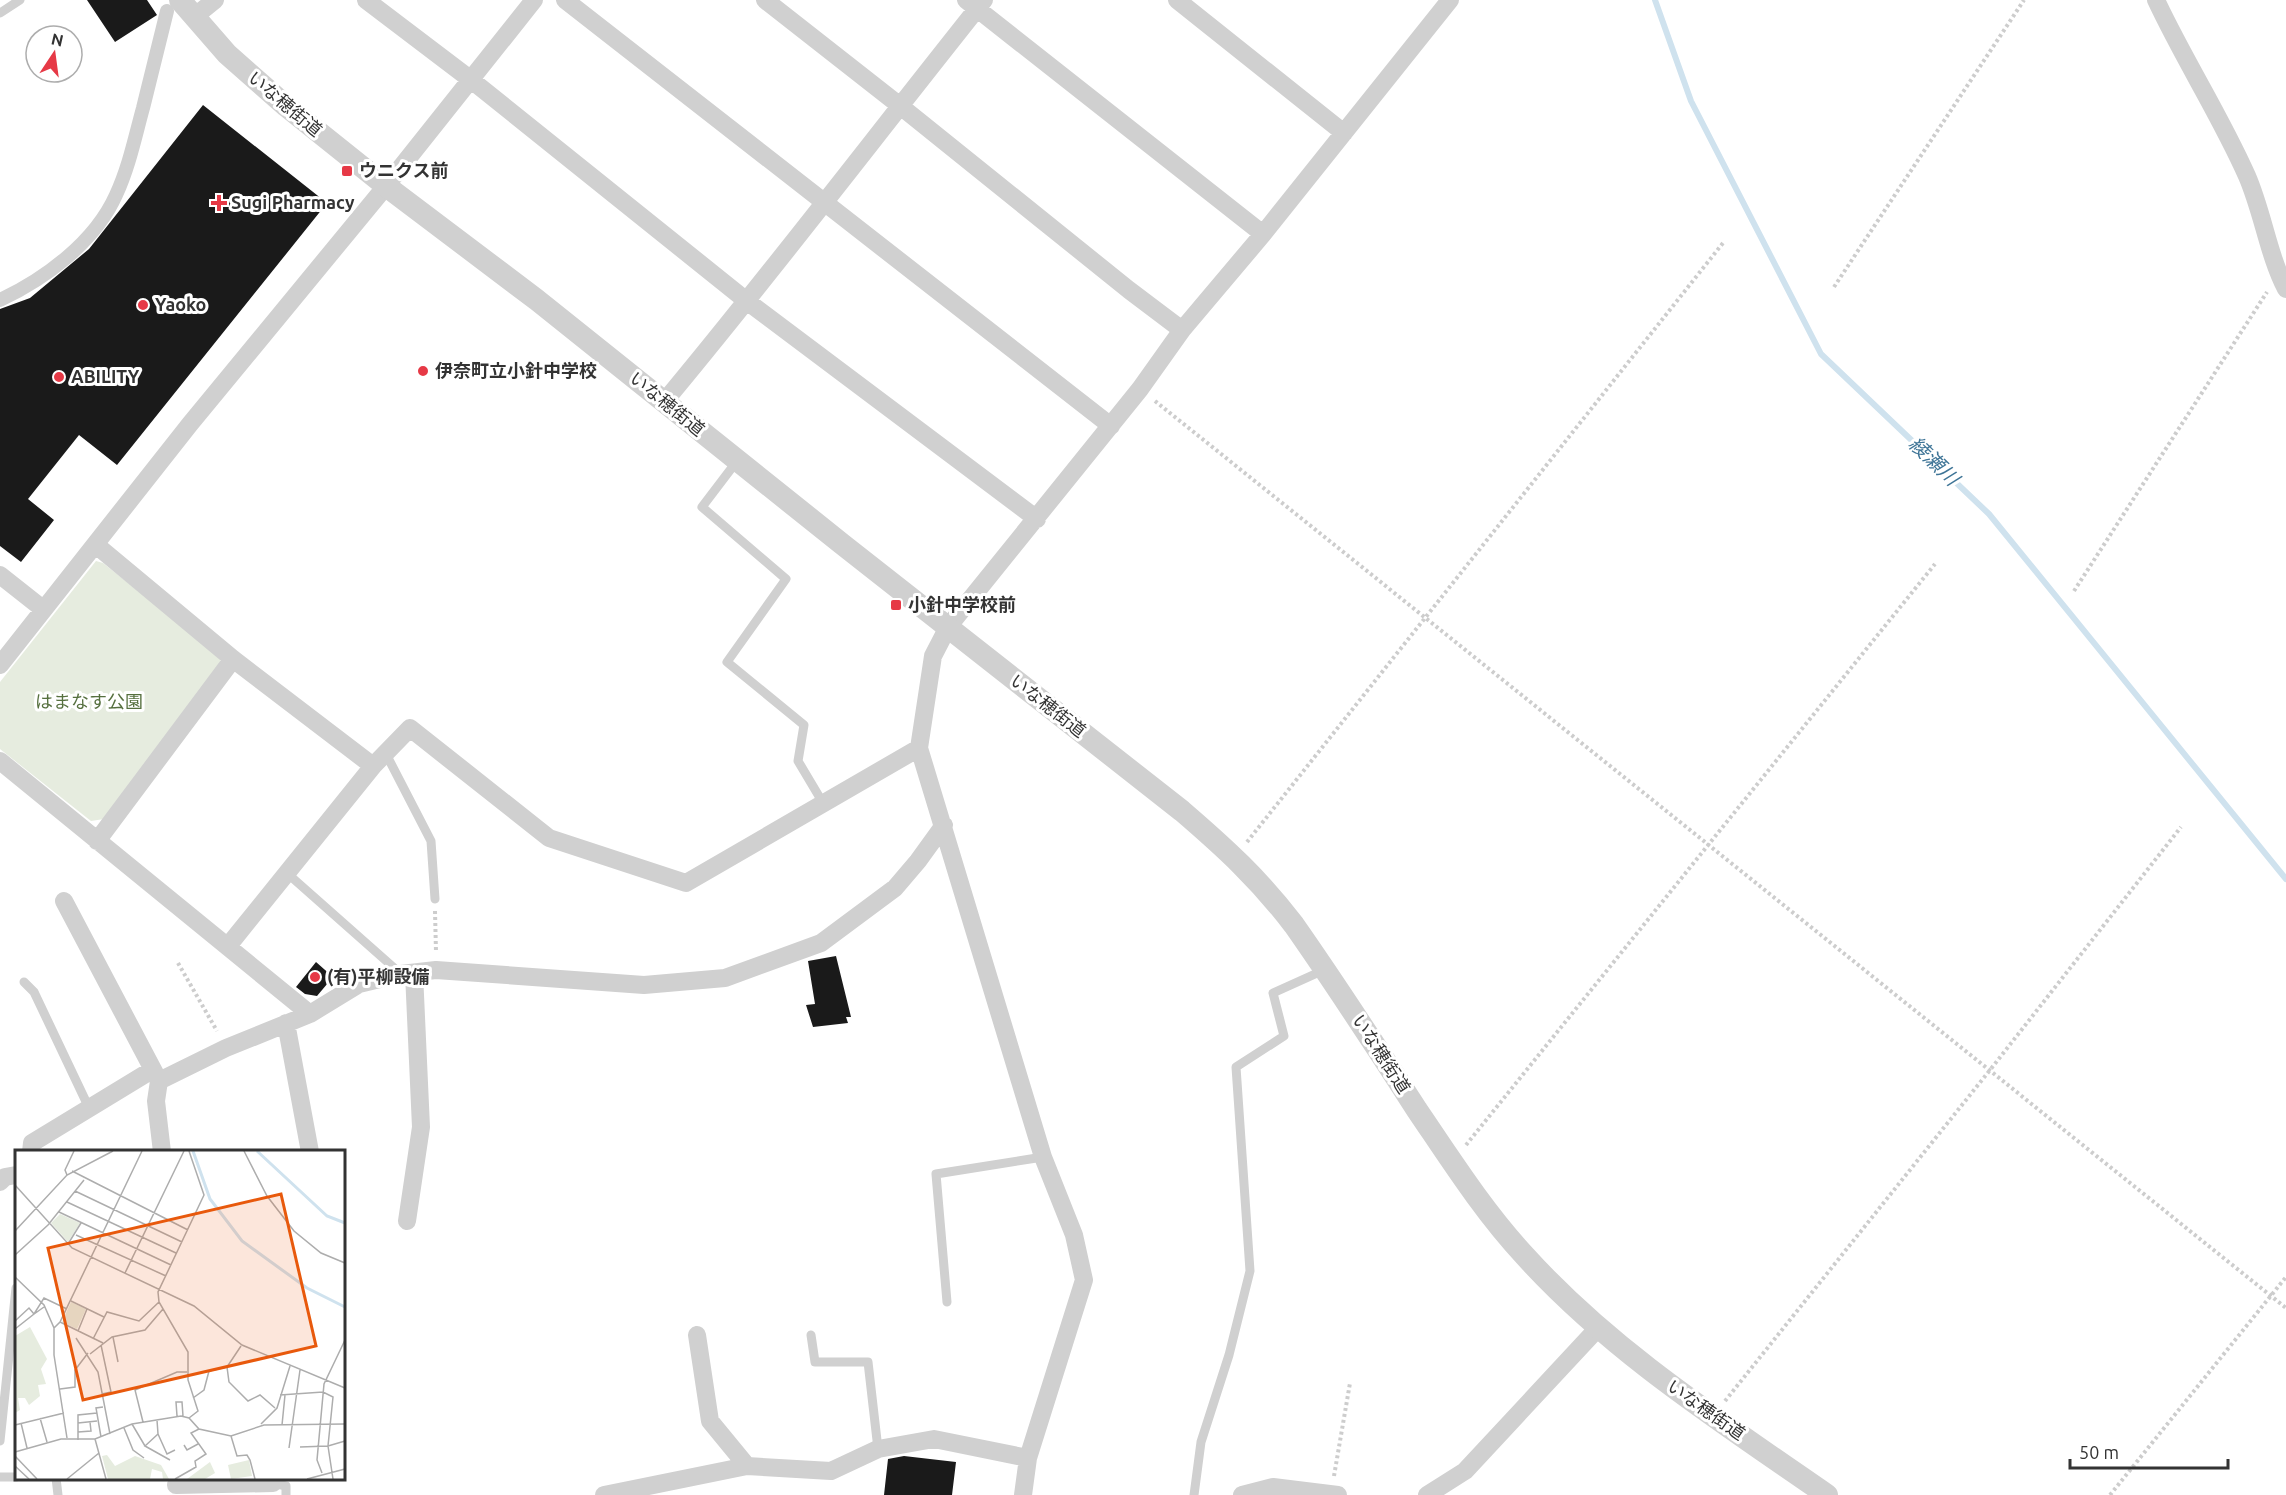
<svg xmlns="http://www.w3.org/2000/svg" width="2286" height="1495" viewBox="0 0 2286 1495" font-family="Ubuntu,'Noto Sans JP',sans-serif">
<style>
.green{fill:#e6ecdf}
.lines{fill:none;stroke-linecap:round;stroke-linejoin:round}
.stream{stroke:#cfe2ee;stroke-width:6}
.building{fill:#1a1a1a}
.path{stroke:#cdcdcd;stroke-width:4;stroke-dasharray:3 3;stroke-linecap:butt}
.service{stroke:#d0d0d0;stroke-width:9}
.pedestrian{stroke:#d0d0d0;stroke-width:14}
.minor{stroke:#d0d0d0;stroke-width:18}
.tertiary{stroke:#d0d0d0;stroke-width:22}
.poi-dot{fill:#e63946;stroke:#fff;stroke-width:2}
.labels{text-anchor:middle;stroke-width:6;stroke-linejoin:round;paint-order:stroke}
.street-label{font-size:18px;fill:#333;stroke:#fff}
.poi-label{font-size:18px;font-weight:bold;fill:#333;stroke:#fff;text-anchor:start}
.park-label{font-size:18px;fill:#56703f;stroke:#fff}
.water-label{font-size:20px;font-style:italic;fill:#3f7597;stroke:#fff}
.inset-river{fill:none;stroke:#cfe2ee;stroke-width:3}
.inset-road{fill:none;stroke:#adadad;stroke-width:1.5}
.view{fill:#e8590c;fill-opacity:0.15;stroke:#e8590c;stroke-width:3}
.inset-edge{fill:none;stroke:#333;stroke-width:3}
</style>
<rect width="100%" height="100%" fill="#fff"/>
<path class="green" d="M96 561 103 563 221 657 220 666 104 819 91 821 0 749V682Z"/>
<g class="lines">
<path class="stream" d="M1655 0 1691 101 1821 354 1989 514 2286 879"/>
</g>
<path class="building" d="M87 0H147L157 15 115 42Z
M203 105 327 203 117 465 79 435 28 499 54 520 21 562 0 546V309L30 298 89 249Z
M836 956 851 1017H846L848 1023 813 1027 806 1005 815 1004 808 961Z
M316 962 333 977 317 996 305 994 296 987Z
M904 1456 956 1462 952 1495H884L888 1459Z"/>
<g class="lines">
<path class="path" d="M1834 287 2024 0
M1155 401 2286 1308
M2074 591 2267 292
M1247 842 1723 243
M435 911 436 952
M178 963 217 1031
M1466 1145 1935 564
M1725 1401 1990 1070 2181 827
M1334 1476 1350 1383
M2110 1495 2286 1277"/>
<path class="service" d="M0 13 20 0
M737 461 702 507 786 579 727 662 804 725 798 761 823 803
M385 752 431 841 435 899
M288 874 401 974
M24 982 34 992 90 1110
M947 1302 936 1174 1043 1157
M811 1335 815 1362H868L878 1449
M0 1441 16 1288
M0 1477H16
M56 1478 58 1495
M273 1483 286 1486V1495
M1194 1495 1201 1442 1229 1355 1250 1271 1236 1067 1284 1036 1273 993 1324 970"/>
<path class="pedestrian" d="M0 300C45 279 95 242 116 195 129 167 135 137 143 108 151 75 159 43 167 11"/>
<path class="minor" d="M366 0 470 79 748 302 1037 519
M565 0 1111 426
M765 0 899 105 1129 290 1182 330
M966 0 1263 234
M1177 0 1344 133
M2156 0C2184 60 2220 115 2247 176 2263 213 2268 254 2286 289
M194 17 215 0
M664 402C774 270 877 134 984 0
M96 545 233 659 373 766
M0 575 43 609
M0 665 190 424 386 186 534 0
M0 761 310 1014
M97 841 233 659
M64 901 159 1081 156 1101 162 1152
M228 946 373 766 410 728 549 838 686 883 919 748
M286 1023 310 1152
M159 1081 226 1048 310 1014 359 984 401 974 436 970 644 985 725 978 821 943 895 888 918 861 944 825
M31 1152 32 1143 152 1070
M0 1182 5 1177 16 1175
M407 1221 421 1127 414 973
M697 1335 710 1421 747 1466
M176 1485 273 1483V1478
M604 1495 747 1466 831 1471 878 1449 934 1439 1028 1458
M1023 1495 1028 1458 1084 1280 1074 1235 1043 1157 919 748 933 656 948 627 1140 389 1182 330 1263 234 1450 0
M1242 1495 1273 1487 1338 1495
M1427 1495 1465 1471 1598 1328"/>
<path class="tertiary" d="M180 0 227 54 286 106 386 186 537 300 842 544 1182 811C1225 848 1259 879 1294 925 1336 985 1377 1048 1417 1110 1451 1160 1484 1212 1525 1256 1612 1352 1722 1422 1827 1495"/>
</g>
<g class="poi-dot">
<rect x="341" y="165" width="12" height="12" rx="3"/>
<path d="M216 194h6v6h6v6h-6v6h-6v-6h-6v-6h6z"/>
<circle cx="143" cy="305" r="6"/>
<circle cx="423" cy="371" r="6"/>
<circle cx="59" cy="377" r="6"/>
<rect x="890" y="599" width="12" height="12" rx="3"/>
<circle cx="315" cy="977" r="6"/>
</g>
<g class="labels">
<g class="street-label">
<text transform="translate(285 104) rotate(40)" y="6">いな穂街道</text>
<text transform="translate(667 404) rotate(39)" y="6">いな穂街道</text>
<text transform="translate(1048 706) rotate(38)" y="6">いな穂街道</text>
<text transform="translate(1381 1054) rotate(57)" y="6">いな穂街道</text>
<text transform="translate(1706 1410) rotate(35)" y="6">いな穂街道</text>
</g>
<g class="poi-label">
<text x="359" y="177">ウニクス前</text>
<text x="231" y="209">Sugi Pharmacy</text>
<text x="155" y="311">Yaoko</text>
<text x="435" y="377">伊奈町立小針中学校</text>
<text x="71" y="383">ABILITY</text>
<text x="908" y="611">小針中学校前</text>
<text x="327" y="983">(有)平柳設備</text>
</g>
<g class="park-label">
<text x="89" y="708">はまなす公園</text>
</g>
<g class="water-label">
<text transform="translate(1934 461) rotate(44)" y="7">綾瀬川</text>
</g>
</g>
<g transform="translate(15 1150)">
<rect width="330" height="330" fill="#fff"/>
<path d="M45 64 65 73 53 92 36 73ZM56 152 71 159 62 179 47 172ZM15 177 32 209 26 219 31 234 23 235 25 246 14 255 10 248H3L5 260 0 263V186ZM92 305 100 316 120 306 146 315 154 329H148L147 322 137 319 135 329H93L87 306ZM234 310 237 326 216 329 213 315ZM195 312 200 323 190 329H172Z" fill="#e6ecdf"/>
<path class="inset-river" d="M178 1 195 49 227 91 292 138 330 157M242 1 312 66 330 73"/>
<path class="inset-road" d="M229 1 252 46 279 81 306 103 330 113M57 21 173 80M52 25 50 20 59 1M0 35 57 98 179 156 227 195 330 238M60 41 167 92M52 52 161 103M44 62 156 115M0 81 52 25 98 1M61 85 151 126M53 94 66 73M0 105 33 75 69 30M110 123 169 1M0 127 29 155 39 178V205L52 288M56 151 89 167M0 171 14 158 19 164 29 157M45 172 88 193M39 178 45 172 127 1M0 179 19 164 29 148 52 159M63 181 72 159M98 187 103 212M61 188 83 222 95 284M78 189 92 162 124 171 144 152M86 195 96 242 87 244M75 204 97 187 130 180 148 159M212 217 214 232 233 251 245 245 260 258M45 239 60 237V220L73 203M265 245 308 242 318 247 313 296 318 329M178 248 189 240 194 221 212 217 226 196M162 266 161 252H167L168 266M25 268 32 292M174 268 183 261 173 230V202L144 152 143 142 189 45 174 1M142 270 143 284 130 296 155 310M128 272 120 240 162 222H172M6 273 12 298M63 273 82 271M117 274 130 296M246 274 262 258 275 216M0 275 49 263M267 275 270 245M109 278 118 300 129 308M63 282 76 281 75 272M143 284 152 304 160 300M216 286 222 306 232 305 235 310 240 329M86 287 81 258 88 257M80 289 91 329M63 290V265L82 263M169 295 172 300 183 294M285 297 313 296 330 291M274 298 285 220M0 302 46 289H80L117 274 166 266 174 268 184 279 216 286 249 275 330 274M0 306 22 329M0 316 14 329M307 323 302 310 309 234 330 190M52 329 84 303M160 329 181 317 180 311 191 304 176 283 184 279M292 329 330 319"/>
<path class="view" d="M266 44 301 196 68 250 33 98Z"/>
<rect width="330" height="330" class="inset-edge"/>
</g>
<g transform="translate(54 54) rotate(13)"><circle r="28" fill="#ffffff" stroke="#adadad" stroke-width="1.5"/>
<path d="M0-4.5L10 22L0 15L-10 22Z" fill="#e63946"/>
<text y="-9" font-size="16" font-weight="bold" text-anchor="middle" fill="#333333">N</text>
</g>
<path d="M2070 1459v9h158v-9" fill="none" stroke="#333333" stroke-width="3"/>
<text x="2079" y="1459" font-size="18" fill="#333333" stroke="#ffffff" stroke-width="4.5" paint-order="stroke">50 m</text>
</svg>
